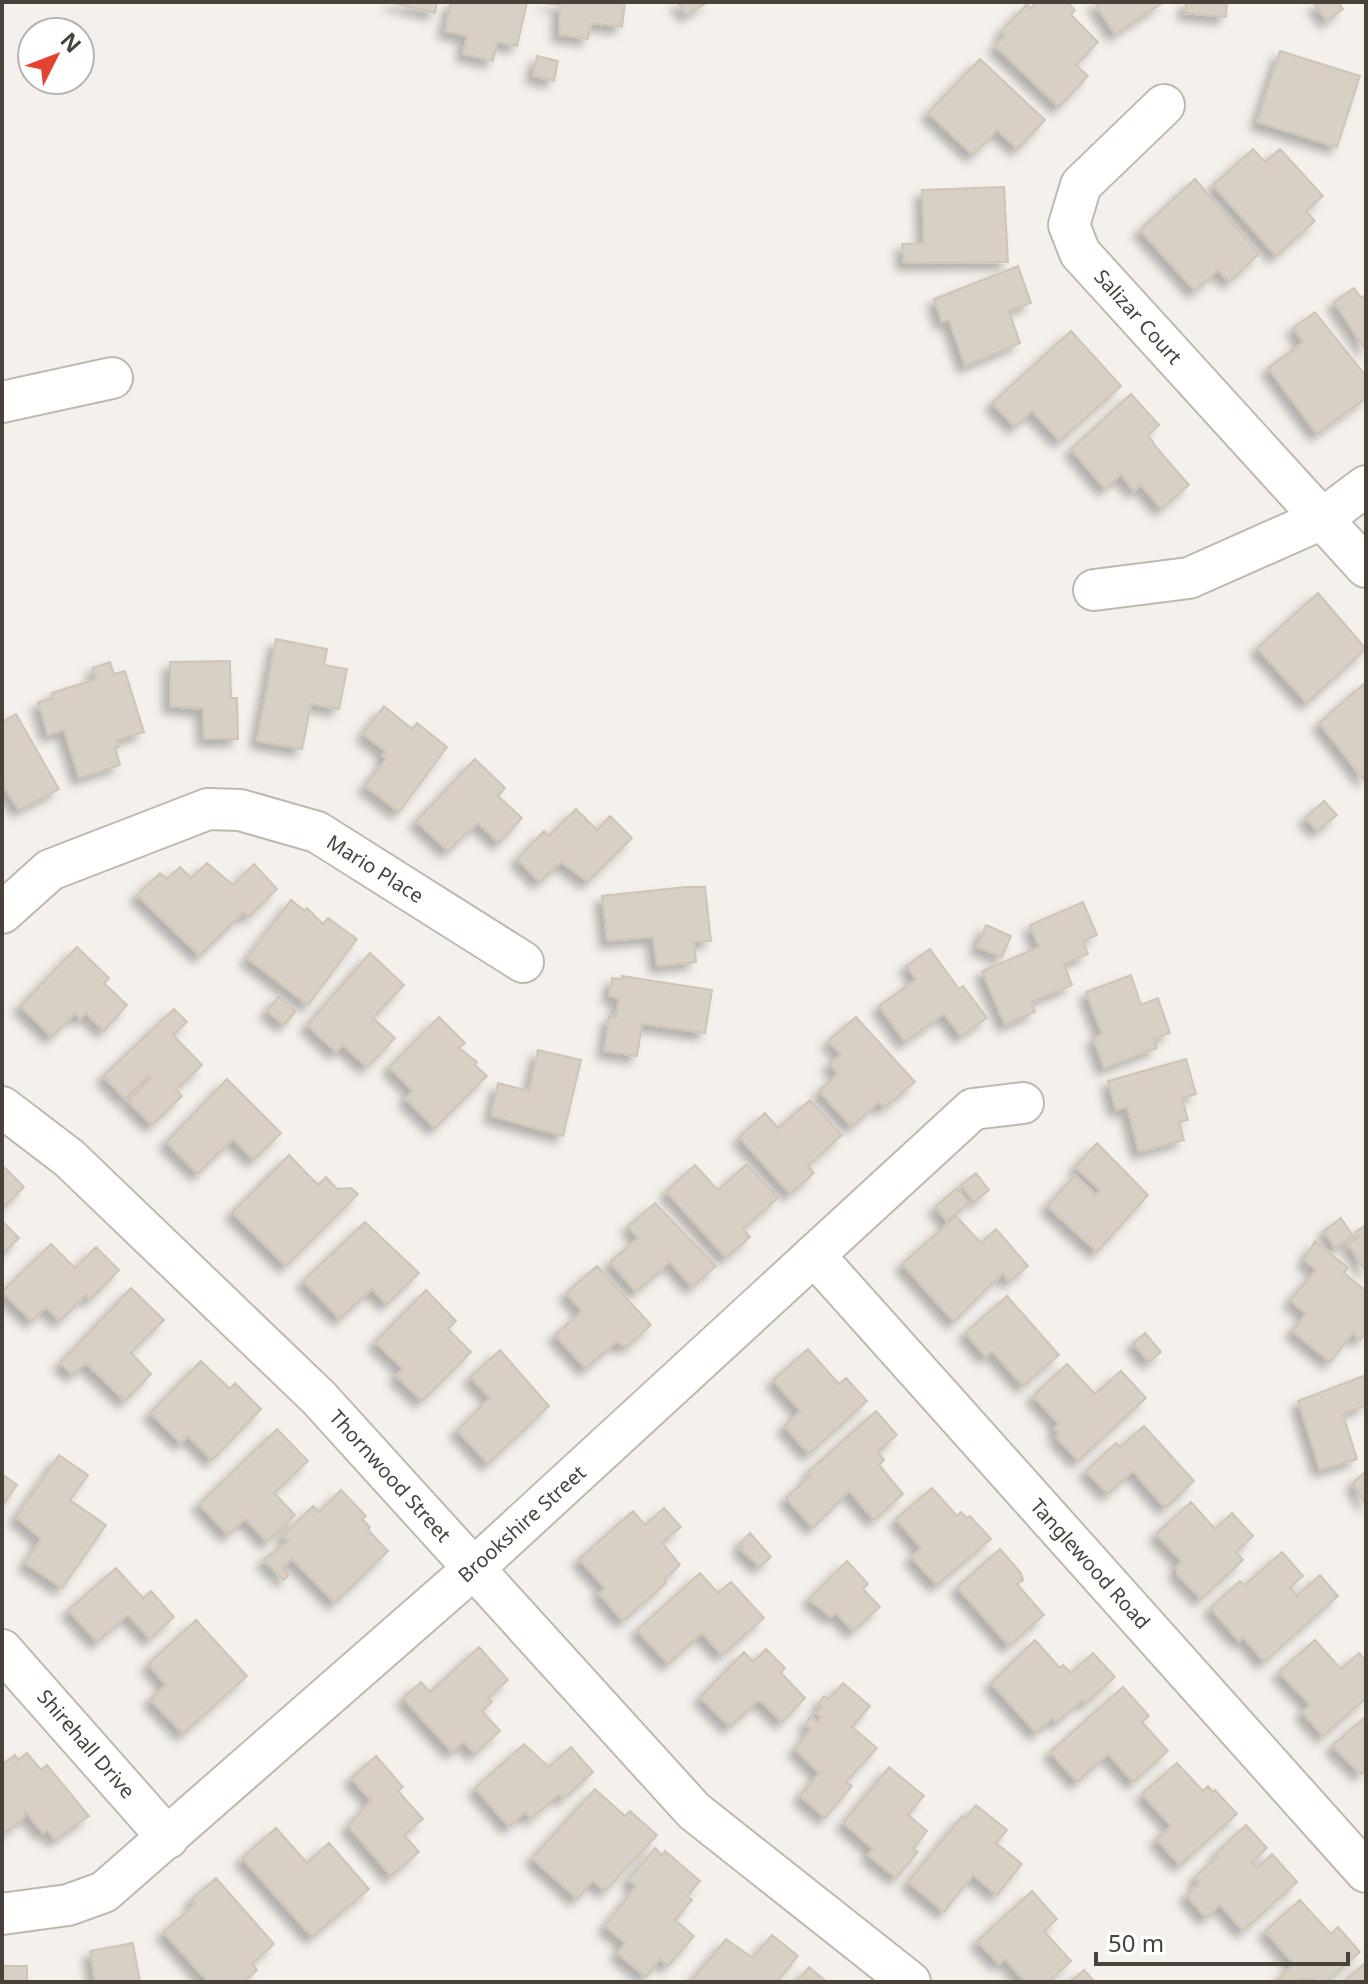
<svg xmlns="http://www.w3.org/2000/svg" width="1368" height="1984" viewBox="0 0 1368 1984" font-family="'Noto Sans',sans-serif">
<style>
.building{fill:#d8cfc5;stroke:#cfc4b6;stroke-width:2;filter:url(#shadow)}
.lines{fill:none;stroke-linecap:round;stroke-linejoin:round}
.street-casing{stroke:#bfb8af;stroke-width:44}
.street{stroke:#fff;stroke-width:40}
.labels{text-anchor:middle;stroke-width:8;stroke-linejoin:round;paint-order:stroke}
.street-label{font-size:20px;fill:#48423a;stroke:#fff}
</style>
<defs>
<filter id="shadow"><feDropShadow dx="-7" dy="7" stdDeviation="4" flood-color="#0004"/></filter>
</defs>
<rect width="100%" height="100%" fill="#f4f1ec"/>
<path class="building" d="M389 2H437L435 13Z
M451 2H527L517 46 497 42 493 61 463 54 467 36 445 31Z
M625 2 622 27 591 23 588 39 559 35 560 5 544 3Z
M677 2H708L687 15Z
M1037 2H1067L1075 10 1071 15 1098 42 1076 65 1088 76 1059 107 995 46 1005 36 1001 32 1027 4 1030 9Z
M1094 2H1164L1115 34Z
M1186 2H1227L1226 17 1185 13Z
M1320 2H1338L1343 9 1327 21 1315 5Z
M1280 51 1360 76 1337 147 1257 122Z
M537 56 558 61 554 81 533 76Z
M980 59 1045 120 1018 149 997 130 973 155 928 113Z
M1253 149 1265 162 1280 149 1323 196 1306 211 1315 221 1276 256 1213 185Z
M1195 179 1259 254 1229 282 1218 270 1195 291 1140 230Z
M1004 187 1008 262 904 263 902 244 924 243 922 190Z
M1018 266 1031 303 1009 311 1020 343 965 366 949 320 942 322 934 299Z
M1354 288 1361 298 1366 294V351L1334 302Z
M1315 312 1366 376V398L1317 434 1268 368 1303 342 1293 328Z
M1071 331 1121 386 1060 441 1032 411 1015 427 992 403Z
M1131 394 1159 425 1148 435 1156 447 1189 485 1161 509 1141 485 1134 491 1121 475 1105 489 1071 449Z
M1318 593 1366 649 1307 703 1257 648Z
M276 639 327 649 324 665 347 669 339 709 311 704 302 749 257 741Z
M230 661 231 698H237L238 739H204L203 709 170 706V662Z
M110 662 114 674 125 671 144 732 117 740 119 747 115 748 120 765 79 778 64 730 48 735 38 702 53 698 52 693 96 679 92 668Z
M1366 682V779L1364 780 1319 723Z
M384 706 412 729 417 723 447 747 399 812 365 786 386 759 382 756 385 751 363 734Z
M16 714 59 789 19 810 3 786 5 784 2 778V722Z
M475 759 505 788 498 796 522 818 499 843 478 823 448 851 416 821Z
M1324 801 1337 815 1318 831 1305 818Z
M576 809 597 830 610 816 632 838 588 882 561 862 540 882 517 859 544 831 549 836Z
M207 863 233 885 254 864 277 889 249 917 244 912 200 956 137 895 160 873 167 879 180 867 191 878Z
M686 887H705L711 941 694 942 696 962 657 966 653 937 607 941 602 896Z
M291 900 305 911 307 908 323 924 328 918 357 939 308 1005 247 958Z
M1083 902 1097 935 1083 941 1088 954 1064 964 1072 985 1031 1002 1035 1012 1005 1025 982 971 1039 947 1030 925Z
M986 925 1011 936 1002 957 977 947Z
M77 947 109 978 104 983 127 1005 104 1031 86 1013 80 1019 75 1013 52 1037 20 1006Z
M930 949 959 989 963 986 987 1018 961 1036 944 1014 905 1042 879 1006 916 979 906 966Z
M370 953 404 985 373 1018 395 1038 367 1067 343 1045 336 1052 307 1025Z
M1131 975 1141 1005 1158 998 1170 1033 1154 1039 1157 1048 1104 1068 1093 1038 1102 1034 1086 992Z
M622 976 712 990 705 1033 642 1024 637 1056 604 1051 609 1016 616 1017 619 998 609 996 612 978 622 979Z
M279 996 296 1011 284 1025 267 1011Z
M174 1009 187 1022 173 1035 202 1065 176 1090 182 1096 152 1125 128 1101 150 1079 147 1077 125 1099 103 1076Z
M439 1017 465 1043 459 1048 477 1062 475 1065 487 1076 435 1128 405 1098 413 1091 389 1067Z
M856 1017 915 1082 884 1108 879 1102 852 1127 819 1091 838 1074 829 1064 841 1054 828 1041Z
M538 1050 581 1060 563 1136 491 1116 498 1083 529 1091Z
M1186 1059 1196 1094 1182 1098 1188 1120 1179 1122 1184 1140 1139 1152 1127 1107 1116 1110 1108 1081Z
M227 1079 281 1133 254 1160 233 1139 198 1174 166 1142Z
M810 1100 842 1135 808 1166 814 1173 790 1194 739 1137 765 1113 778 1128Z
M1097 1143 1148 1195 1097 1252 1047 1206 1075 1175 1096 1195 1100 1190 1075 1167Z
M289 1155 318 1185 326 1177 337 1189 351 1188 358 1194 286 1266 232 1212Z
M747 1164 778 1198 743 1229 750 1237 726 1258 666 1191 695 1165 718 1190Z
M2 1165 24 1187 2 1209Z
M976 1173 989 1190 974 1202 961 1185Z
M957 1188 969 1203 947 1221 935 1207Z
M655 1203 716 1266 692 1287 670 1262 636 1292 610 1262 638 1238 628 1226Z
M956 1216 981 1243 996 1229 1028 1266 1009 1282 1003 1273 954 1322 902 1264Z
M1341 1218 1353 1236 1335 1248 1324 1231Z
M2 1221 19 1238 2 1255Z
M365 1222 419 1273 387 1304 372 1289 340 1319 303 1281Z
M1366 1225V1272L1348 1244 1359 1237 1355 1232Z
M1315 1241 1348 1268 1344 1273 1366 1291V1333L1360 1340 1353 1333 1330 1362 1292 1331 1306 1314 1290 1300 1316 1270 1304 1260Z
M51 1244 75 1268 96 1247 119 1270 90 1300 86 1295 60 1321 46 1307 32 1321 2 1292Z
M597 1266 651 1325 627 1347 616 1342 586 1369 555 1335 582 1311 566 1293Z
M131 1288 164 1320 131 1353 151 1374 125 1401 86 1363 73 1375 60 1363Z
M426 1290 456 1321 448 1329 471 1352 422 1401 396 1376 403 1369 375 1342Z
M1007 1296 1059 1355 1023 1386 992 1351 986 1357 965 1333Z
M1145 1333 1161 1352 1149 1362 1133 1343Z
M808 1349 839 1384 846 1378 867 1401 809 1454 784 1426 800 1411 773 1380Z
M500 1350 549 1406 488 1464 457 1430 490 1398 470 1377Z
M201 1361 230 1389 235 1383 261 1409 212 1460 188 1436 181 1443 150 1413Z
M1067 1364 1095 1394 1121 1371 1146 1398 1078 1461 1056 1437 1059 1434 1054 1428 1059 1424 1033 1396Z
M1366 1375V1405L1343 1414 1357 1459 1320 1470 1298 1401Z
M876 1411 897 1435 878 1452 884 1460 879 1465 903 1494 874 1520 849 1491 813 1528 786 1498 811 1475 808 1472Z
M1144 1426 1194 1481 1165 1508 1133 1471 1108 1494 1086 1471 1116 1443 1120 1447Z
M277 1429 308 1461 274 1493 295 1515 267 1542 245 1519 228 1535 199 1504Z
M59 1455 88 1475 70 1500 106 1525 62 1588 25 1563 41 1539 16 1517Z
M1366 1471V1506L1353 1483Z
M2 1474 17 1485 2 1506Z
M932 1488 957 1516 961 1512 967 1518 970 1516 991 1539 937 1585 911 1557 921 1548 896 1519Z
M341 1490 366 1516 362 1519 370 1527 368 1530 388 1551 335 1603 292 1559 283 1568 289 1575 284 1580 263 1560 288 1541 283 1536 313 1506 319 1512Z
M1191 1502 1215 1529 1232 1513 1253 1536 1236 1552 1243 1560 1201 1599 1178 1575 1176 1567 1182 1562 1156 1534Z
M664 1508 681 1527 662 1543 680 1565 664 1580 666 1583 623 1621 599 1594 605 1588 579 1559 633 1511 645 1525Z
M750 1533 771 1557 760 1567 740 1549 743 1547 740 1543Z
M1000 1549 1021 1573 1023 1580 1017 1584 1044 1615 1009 1646 957 1587Z
M1282 1552 1303 1576 1290 1587 1297 1596 1320 1575 1338 1596 1264 1662 1243 1637 1239 1641 1210 1608 1240 1581 1245 1585Z
M847 1561 868 1584 863 1589 880 1607 853 1631 836 1613 831 1617 809 1599Z
M116 1568 143 1598 151 1591 174 1617 150 1639 128 1615 97 1642 68 1610Z
M700 1573 718 1593 731 1582 764 1618 722 1655 702 1633 668 1664 637 1630Z
M196 1620 247 1676 183 1734 150 1699 166 1685 148 1664Z
M1035 1640 1060 1668 1063 1665 1071 1673 1093 1653 1115 1677 1085 1704 1082 1700 1057 1723 1053 1718 1036 1733 991 1683Z
M1315 1640 1341 1669 1359 1653 1366 1661V1698L1323 1736 1302 1712 1310 1705 1279 1672Z
M479 1647 508 1680 488 1698 492 1702 482 1711 500 1731 475 1754 464 1742 452 1752 403 1698 421 1682 430 1692Z
M766 1649 785 1668 781 1673 805 1698 782 1722 762 1702H756L730 1727 700 1697 744 1652 753 1662Z
M843 1683 870 1706 852 1727 877 1748 846 1782 852 1786 825 1818 800 1796 819 1773 795 1749 811 1729 805 1724 811 1716 818 1722 821 1717 816 1713 822 1707 818 1704 824 1696 829 1699Z
M1123 1687 1149 1716 1142 1722 1168 1751 1133 1782 1108 1754 1077 1782 1050 1752Z
M1366 1716V1770L1361 1774 1332 1746Z
M524 1744 549 1767 571 1747 593 1772 563 1799 559 1794 531 1819 525 1812 509 1827 475 1788Z
M27 1753 41 1770 47 1765 89 1816 55 1840 47 1830 43 1833 25 1811V1817L6 1832 2 1829V1765L15 1755 18 1760Z
M376 1756 403 1787 398 1791 423 1819 404 1835 419 1852 391 1876 348 1826 371 1800 351 1778Z
M1177 1763 1203 1791 1208 1786 1213 1792 1215 1790 1237 1814 1180 1865 1156 1839 1171 1826 1142 1794Z
M889 1767 924 1796 908 1815 927 1831 913 1849 918 1852 896 1878 868 1855 873 1849 843 1823Z
M595 1789 625 1816 630 1811 657 1835 605 1891 593 1881 577 1899 532 1858Z
M976 1805 1007 1830 996 1843 1022 1864 997 1895 973 1875 944 1912 908 1882 962 1816 965 1819Z
M1246 1825 1267 1848 1252 1862 1257 1868 1272 1854 1297 1882 1243 1931 1220 1905 1206 1918 1186 1895 1199 1883 1195 1877 1218 1856 1216 1853Z
M276 1828 307 1863 329 1843 369 1889 312 1937 242 1858Z
M655 1848 662 1855 665 1851 700 1881 687 1896 692 1900 675 1920 694 1936 668 1966 660 1959 646 1977 617 1953 625 1943 605 1926 636 1886 628 1880Z
M216 1878 274 1944 252 1964 257 1970 244 1982H208L163 1932 195 1904 191 1900Z
M1032 1891 1057 1919 1044 1931 1071 1961 1048 1982H1025L1005 1959 999 1964 977 1941Z
M1300 1900 1331 1934 1338 1927 1360 1952 1326 1982 1307 1979 1284 1982 1280 1977 1294 1964 1265 1931Z
M772 1935 798 1956 777 1982H690L726 1939 753 1958Z
M133 1943 140 1982H95L90 1951Z
M1366 1962V1982H1344Z
M2 1966H27V1982H2Z
M809 1967 827 1982H796Z
M1084 1970 1095 1982H1070Z"/>
<g class="lines">
<g class="street-casing">
<path id="street" d="M1164 105 1081 185 1069 225 1080 253 1366 567
M2 402 112 378
M1094 590 1189 578 1322 519 1366 486
M2 913 50 870 208 809 240 810 317 832 523 962
M2 1107 69 1158 319 1398 694 1811 910 1982
M814 1255 1366 1872
M2 1650 168 1838
M2 1914 68 1905 104 1892 473 1569 973 1109 1023 1103"/>
</g>
<use href="#street" class="street"/>
</g>
<g class="labels">
<g class="street-label">
<text transform="translate(1138 317) rotate(48)" y="7">Salizar Court</text>
<text transform="translate(375 869) rotate(32)" y="7">Mario Place</text>
<text transform="translate(390 1476) rotate(48)" y="7">Thornwood Street</text>
<text transform="translate(522 1524) rotate(-42)" y="7">Brookshire Street</text>
<text transform="translate(1090 1564) rotate(48)" y="7">Tanglewood Road</text>
<text transform="translate(86 1744) rotate(49)" y="7">Shirehall Drive</text>
</g>
</g>
<rect width="1368" height="1984" fill="none" stroke="#48423a" stroke-width="8"/>
<g transform="translate(56 56) rotate(48)"><circle r="38" fill="#ffffff" stroke="#b6b3b0" stroke-width="2"/>
<path d="M0-6L14 30L0 20L-14 30Z" fill="#e54332"/>
<text y="-12" font-size="22" font-weight="bold" text-anchor="middle" fill="#48423a">N</text>
</g>
<path d="M1096 1952v12h252v-12" fill="none" stroke="#48423a" stroke-width="4"/>
<text x="1108" y="1952" font-size="24" fill="#48423a" stroke="#ffffff" stroke-width="6" paint-order="stroke">50 m</text>
</svg>
